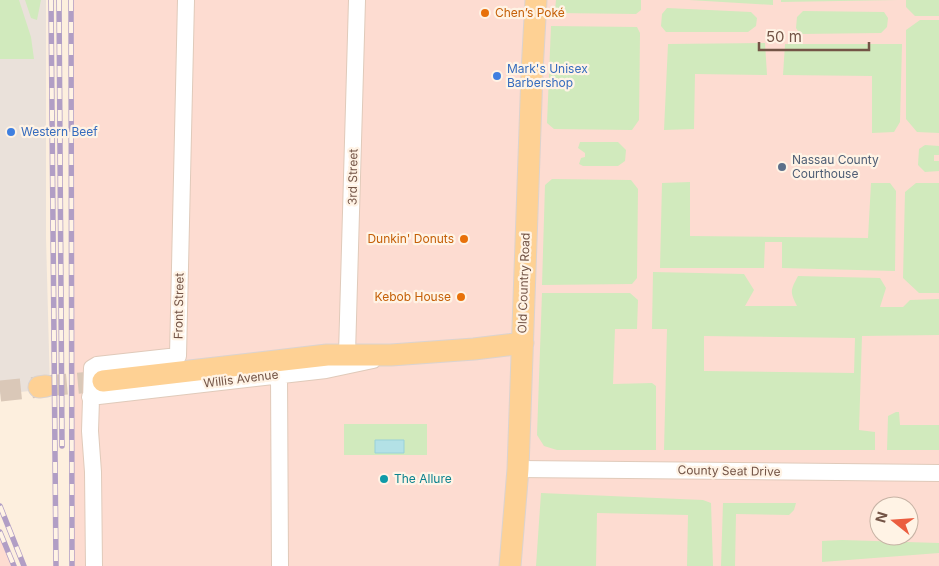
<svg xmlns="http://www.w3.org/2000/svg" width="939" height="566" viewBox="0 0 939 566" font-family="Inter,sans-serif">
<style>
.commercial{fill:#fddcd1;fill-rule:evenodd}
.industrial{fill:#eae1da}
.green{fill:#d1eabd;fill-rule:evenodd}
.water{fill:#b3e1e6;stroke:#99d1d8}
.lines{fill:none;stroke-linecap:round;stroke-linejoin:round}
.major-tunnel{stroke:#dac8b8;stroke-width:21;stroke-dasharray:21 11;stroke-linecap:butt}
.minor-casing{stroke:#e0caba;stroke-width:18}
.major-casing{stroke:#dbd3cf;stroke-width:23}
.minor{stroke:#fff;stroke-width:16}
.major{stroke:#fed194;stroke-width:21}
.rail-casing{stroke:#b19ec5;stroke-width:5.5}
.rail{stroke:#fff3e5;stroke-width:4;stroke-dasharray:11;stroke-linecap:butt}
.food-dot{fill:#e8710a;stroke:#fff3e5;stroke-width:2}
.shop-dot{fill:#3f7fe0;stroke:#fff3e5;stroke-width:2}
.service-dot{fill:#5c6f8a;stroke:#fff3e5;stroke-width:2}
.culture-dot{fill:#0f9aa8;stroke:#fff3e5;stroke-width:2}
.labels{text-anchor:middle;stroke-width:4.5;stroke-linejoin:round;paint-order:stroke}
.food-label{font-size:12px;fill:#c56008;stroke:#fff3e5;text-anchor:end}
.shop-label{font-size:12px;fill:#366cbe;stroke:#fff3e5;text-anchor:start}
.service-label{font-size:12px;fill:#4e5e75;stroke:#fff3e5;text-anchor:start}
.street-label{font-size:12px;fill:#735446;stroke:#fff3e5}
.culture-label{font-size:12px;fill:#0d838f;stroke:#fff3e5;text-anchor:start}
</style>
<rect width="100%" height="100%" fill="#fdefde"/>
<path class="commercial" d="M71 0H939V566H72ZM879 506H909V536H879Z
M0 532 6 546 14 566H0Z"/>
<path class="industrial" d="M0 0H46V238L50 389 0 394Z"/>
<path class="green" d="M0 0H19L31 37 34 59H0Z
M25 0H41L37 20 31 18Z
M556 0H641V10L636 14 557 13 555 10Z
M689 0H773V5Z
M781 0H898L781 2Z
M906 0H939V16H915L906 7Z
M667 8 751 12 757 18 756 26 748 32H666L661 26 662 14Z
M803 11 884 12 888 18 887 27 881 33 800 34 796 28 797 17Z
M920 20H939V133L917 132 906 119V30Z
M551 26 637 27 640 33 639 120 632 130 554 129 547 123Z
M765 43 767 75 695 74 694 129 664 130 668 44Z
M785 44H902L900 122 894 132 872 133V76L783 75Z
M580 142H618L626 150 625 161 618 166H583L579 164 581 158 585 157V153L578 148Z
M925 145 939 146V155H934V161H939V171L925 172 918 165 919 149Z
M552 179 631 180 638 189 637 278 632 284 542 285 545 185Z
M690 182V236L868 238 871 183H890L896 191 895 271 782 268V242H765L764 268H660L662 183Z
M916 183H939V293H919L903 278 905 192Z
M653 272 744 274 754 290 745 306H797C790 292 790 291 798 276L880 278 886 288 880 307H903L910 300 939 299V335L862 336 859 430 875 432V450H664L667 329H652ZM704 336 855 338 854 373 704 371Z
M542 293H630L638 300 637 329H615L613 384 652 383 656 386V450H557L544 446 537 435Z
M896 412H899L900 425H939V450H887L888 416Z
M344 424H427V455H344Z
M541 493 703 500 711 503 713 566H687L688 515 597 513 596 566H536Z
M723 503H796L794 510 789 515 736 514 735 566H721Z
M842 540 939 543V553L822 562V541Z"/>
<path class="water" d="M375 440H404V453H375Z"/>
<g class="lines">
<path class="major-tunnel" d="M46 386 103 381
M0 391 39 387"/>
<g class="minor-casing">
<path id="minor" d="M347 354 357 0
M279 375 280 566
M90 397 326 370 373 360
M518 469 939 473
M94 566 93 472 90 431 92 368 97 365 178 356 186 0"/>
</g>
<g class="major-casing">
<path id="major" d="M103 381 327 355H391L474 349 523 343
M39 387 46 386
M510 566 518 469 532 72 536 0"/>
</g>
<use href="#minor" class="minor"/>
<use href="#major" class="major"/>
<g class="rail-casing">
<path id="rail" d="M51 0 56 566
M59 0 62 446
M71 0 72 566
M0 506 24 566
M0 532 14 566"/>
</g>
<use href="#rail" class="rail"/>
</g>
<g class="food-dot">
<circle cx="485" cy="13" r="5"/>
<circle cx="464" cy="239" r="5"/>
<circle cx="461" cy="297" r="5"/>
</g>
<g class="shop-dot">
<circle cx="497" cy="76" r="5"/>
<circle cx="11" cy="132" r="5"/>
</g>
<circle class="service-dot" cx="782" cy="167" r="5"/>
<circle class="culture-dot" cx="384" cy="479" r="5"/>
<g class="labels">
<g class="food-label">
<text x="495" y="17" text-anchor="start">Chen’s Poké</text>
<text x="454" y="243">Dunkin' Donuts</text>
<text x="451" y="301">Kebob House</text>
</g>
<g class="shop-label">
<text x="507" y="73">Mark's Unisex<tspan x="507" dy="14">Barbershop</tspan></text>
<text x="21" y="136">Western Beef</text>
</g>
<g class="service-label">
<text x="792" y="164">Nassau County<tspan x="792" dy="14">Courthouse</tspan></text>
</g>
<g class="street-label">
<text transform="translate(353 177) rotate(-89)" y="4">3rd Street</text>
<text transform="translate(524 283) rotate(-88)" y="4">Old Country Road</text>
<text transform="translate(179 306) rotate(-89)" y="4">Front Street</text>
<text transform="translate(241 379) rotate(-7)" y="4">Willis Avenue</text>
<text transform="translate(729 471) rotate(1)" y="4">County Seat Drive</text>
</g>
<g class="culture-label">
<text x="394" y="483">The Allure</text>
</g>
</g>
<g transform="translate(894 521) rotate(287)"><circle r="24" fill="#fff3e5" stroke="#c7b3a5"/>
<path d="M0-4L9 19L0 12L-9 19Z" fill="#eb5d3f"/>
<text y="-8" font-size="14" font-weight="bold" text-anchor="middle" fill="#735446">N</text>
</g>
<path d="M759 42v8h110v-8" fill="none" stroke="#735446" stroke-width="2.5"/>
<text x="766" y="42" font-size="15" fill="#735446" stroke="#fff3e5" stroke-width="4" paint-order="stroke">50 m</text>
</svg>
